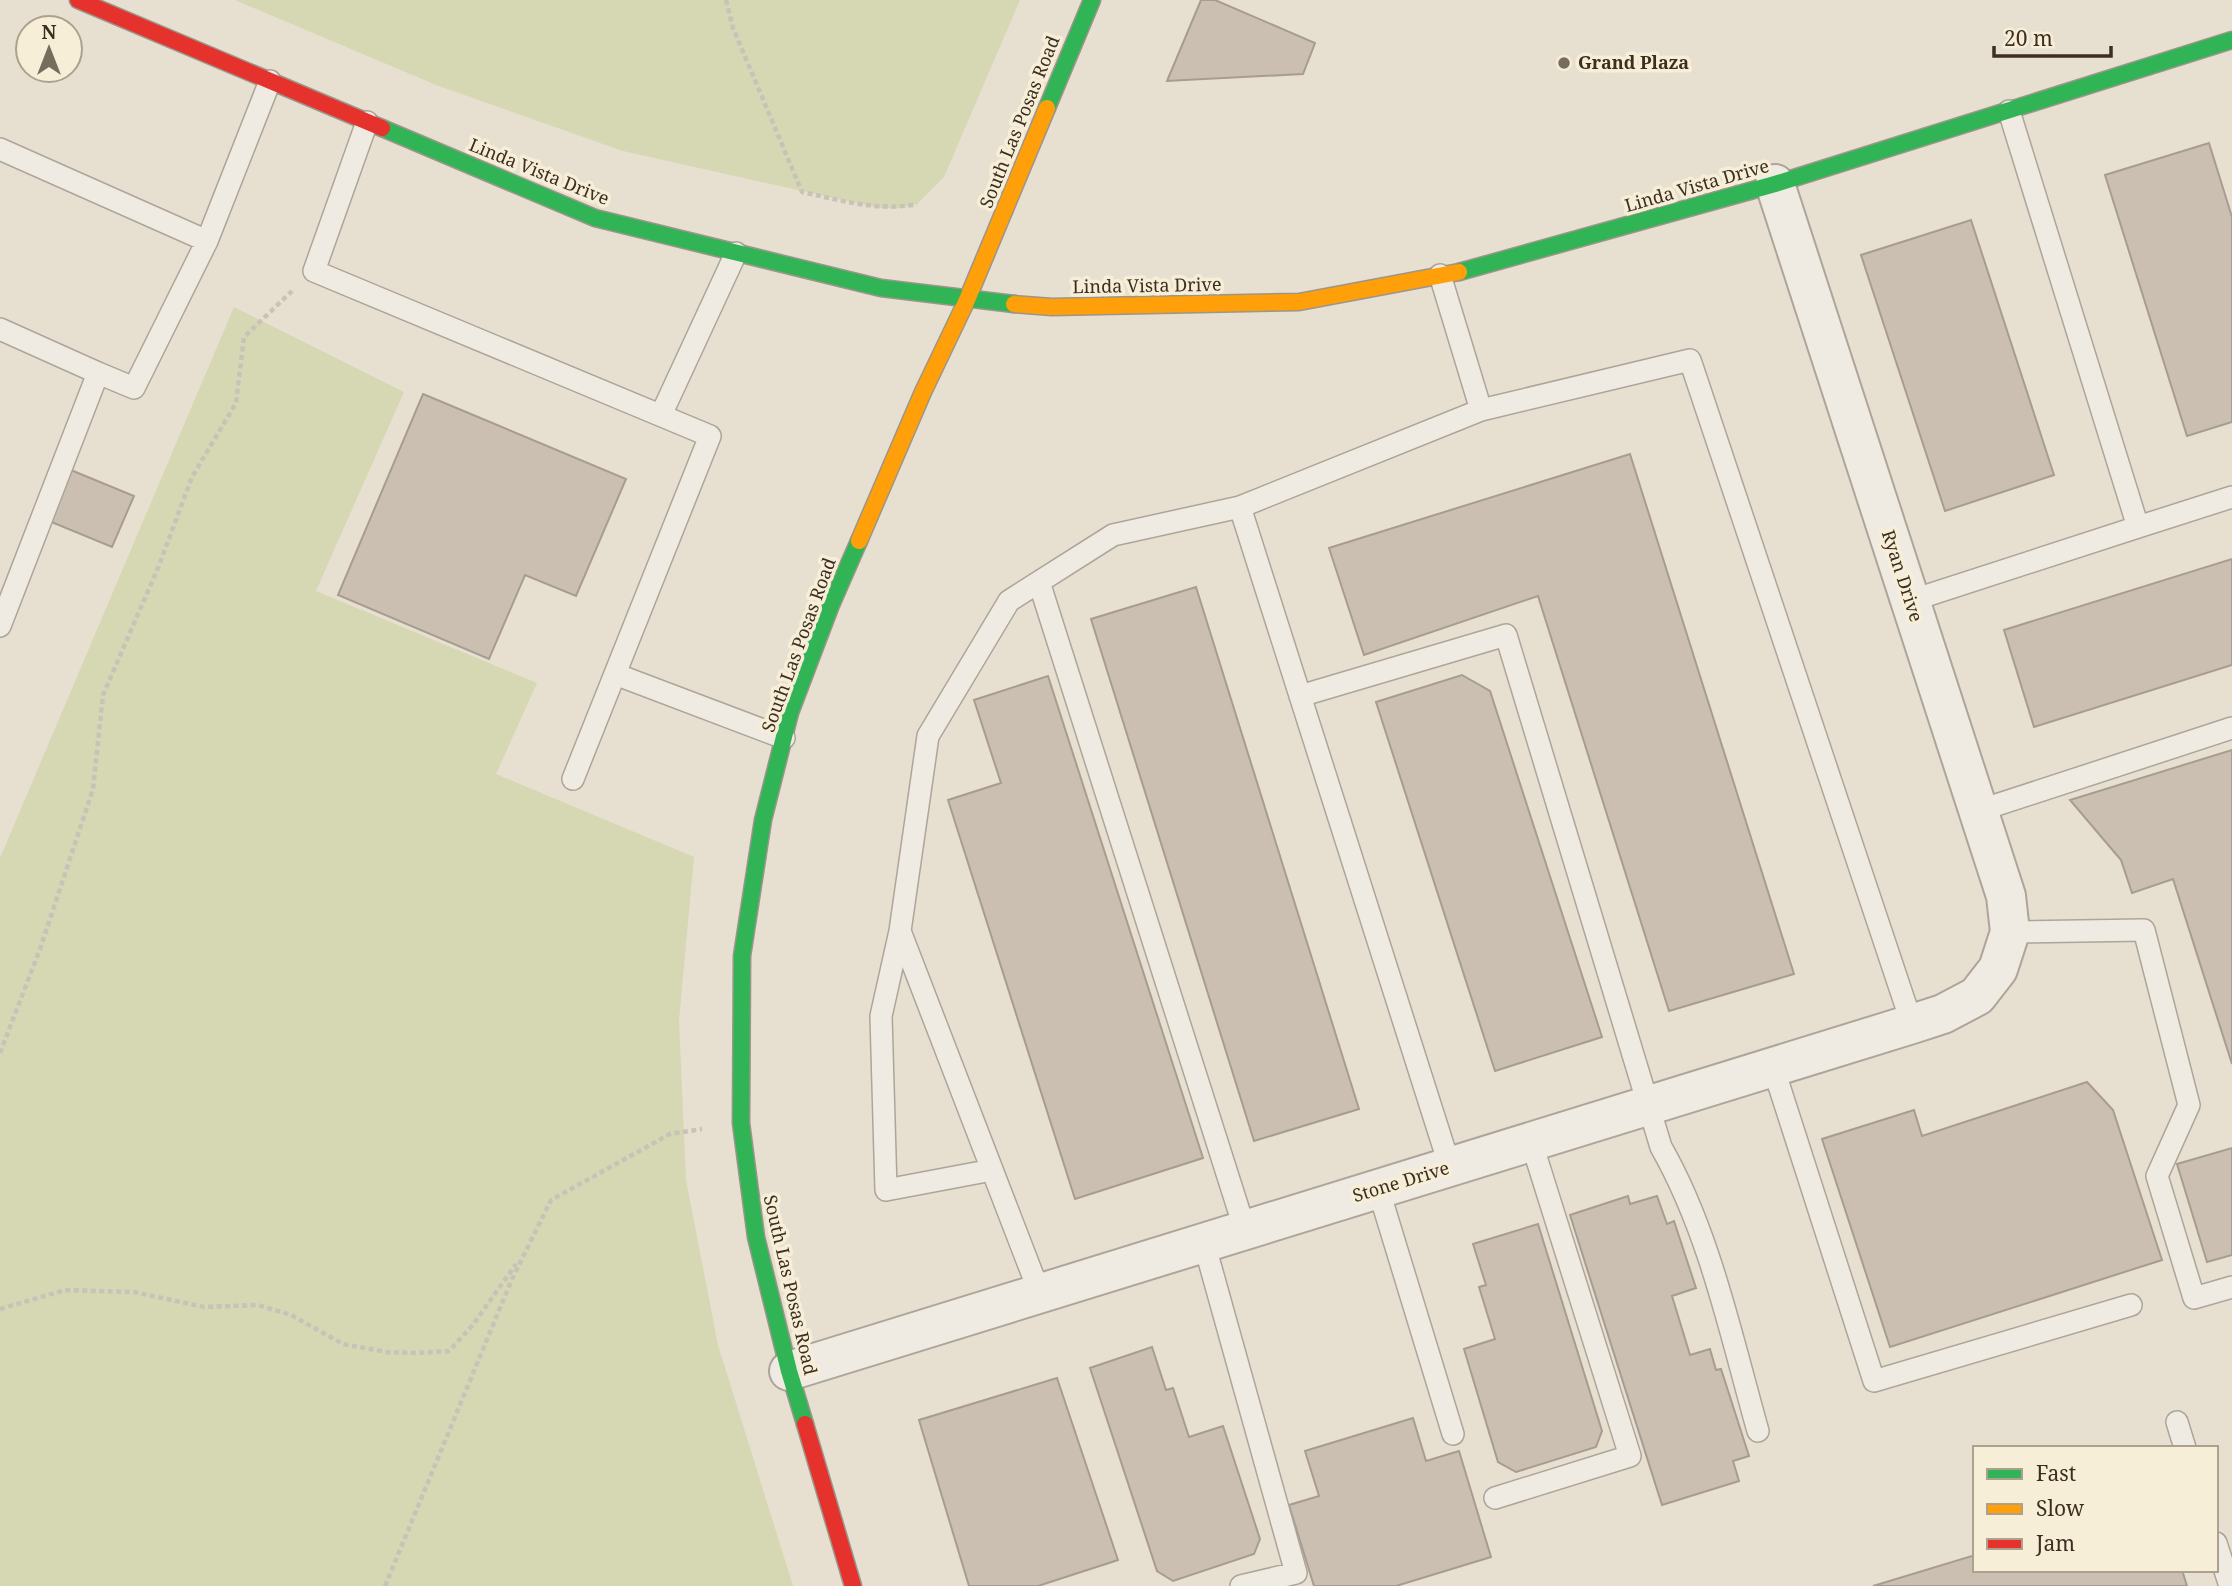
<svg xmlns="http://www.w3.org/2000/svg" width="2232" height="1586" viewBox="0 0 2232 1586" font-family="'Noto Serif',serif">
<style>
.green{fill:#d6d7b3}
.building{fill:#cbbfb2;stroke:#a89c90;stroke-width:2}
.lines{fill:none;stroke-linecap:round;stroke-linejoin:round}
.lane-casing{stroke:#ada599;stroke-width:24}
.street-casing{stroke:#ada599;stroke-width:42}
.fast-casing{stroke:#9c958a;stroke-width:19}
.slow-casing{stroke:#9c958a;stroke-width:19}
.jam-casing{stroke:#9c958a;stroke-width:19}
.path{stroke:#c8c2b9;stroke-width:4.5;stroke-dasharray:5 3.5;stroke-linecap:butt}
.lane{stroke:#efebe3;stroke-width:21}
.street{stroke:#efebe3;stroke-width:38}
.fast{stroke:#30b455;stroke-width:16}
.slow{stroke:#ff9f0a;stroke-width:16}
.jam{stroke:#e5322d;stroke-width:16}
.poi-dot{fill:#786c5e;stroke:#f7eed8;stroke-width:2.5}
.labels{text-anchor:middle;stroke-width:7;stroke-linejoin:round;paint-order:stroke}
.poi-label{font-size:18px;font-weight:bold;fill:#3d2e20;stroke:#f7eed8;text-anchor:start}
.street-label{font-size:18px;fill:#3d2e20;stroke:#f7eed8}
</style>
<rect width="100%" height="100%" fill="#e7e0d1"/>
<path class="green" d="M235 0H1020L944 177 917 204 898 208H879L623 151 436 85Z
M234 307 404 392 316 591 537 683 496 774 694 857 679 1020 686 1180 718 1345 793 1586H0V858Z"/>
<path class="building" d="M1201 0H1215L1315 43 1303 74 1167 81Z
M2209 143 2232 217V422L2187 436 2105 175Z
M1971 220 2054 475 1945 511 1861 255Z
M423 394 626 479 576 596 525 575 489 659 338 595Z
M1630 454 1794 974 1669 1011 1538 596 1364 655 1329 548Z
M66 468 134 496 112 547 44 519Z
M2232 559V665L2034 727 2004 630Z
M1196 587 1359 1109 1254 1141 1091 619Z
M1462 675 1490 691 1602 1037 1495 1071 1376 702Z
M1048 676 1203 1158 1075 1199 948 800 1001 783 974 700Z
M2232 750V1064L2173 879 2132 893 2121 860 2070 800Z
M2087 1082 2113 1110 2162 1260 1890 1347 1822 1139 1914 1110 1922 1136Z
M2232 1148V1255L2207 1262 2177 1164Z
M1628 1196 1630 1204 1657 1196 1667 1224 1674 1221 1696 1288 1672 1296 1690 1355 1710 1349 1716 1370 1721 1369 1749 1456 1733 1461 1739 1481 1662 1505 1570 1215Z
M1538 1224 1602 1431 1596 1447 1516 1472 1498 1462 1464 1349 1495 1339 1479 1287 1486 1285 1473 1244Z
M1152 1347 1166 1390 1173 1388 1189 1437 1223 1426 1260 1539 1254 1554 1173 1581 1157 1571 1090 1368Z
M1057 1378 1118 1560 1038 1586H969L919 1420Z
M1413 1418 1426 1461 1459 1451 1491 1557 1396 1586H1314L1289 1505 1319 1496 1305 1451Z
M1975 1555V1570H2182L2187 1586H1873Z"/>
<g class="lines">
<g class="lane-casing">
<path id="lane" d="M367 122 314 271 710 436 573 779
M0 149 207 241 270 81
M1440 275 1481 410 1690 360 1912 1024
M0 329 98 373 0 626
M98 373 134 388 207 241
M661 415 736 253
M2138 527 2232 497
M1039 582 1245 1230
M1910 601 2138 527 2009 111
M615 674 784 738
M1300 696 1506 635 1661 1147C1710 1233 1731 1336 1758 1431
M1978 811 2232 728
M900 931 881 1016 886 1190 992 1170
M2010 932 2144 930 2189 1105 2157 1176 2194 1298 2232 1287
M1773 1067 1874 1381 2131 1305
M1450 1167 1240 507 1481 410
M1378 1188 1453 1434
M1204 1243 1296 1573 1241 1586
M1040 1294 900 931 928 736 1009 601 1113 535 1240 507
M2177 1422 2185 1448
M1495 1498 1630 1456 1531 1141
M2216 1543 2230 1586"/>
</g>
<g class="street-casing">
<path id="street" d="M789 1371 1912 1024 1943 1014 1977 996 1998 969 2010 932 2006 896 1775 184"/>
</g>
<g class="fast-casing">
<path id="fast" d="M1047 108 1092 0
M382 128 595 218 881 288 1014 304
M1459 272 1775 184 2232 40
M805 1424 789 1371 756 1237 741 1123 742 956 763 820 790 713 831 605 859 541"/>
</g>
<g class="slow-casing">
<path id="slow" d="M1014 304 1052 307 1299 302 1459 272
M859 541 923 392 967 300 1047 108"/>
</g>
<g class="jam-casing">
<path id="jam" d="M78 0 382 128
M805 1424 853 1586"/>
</g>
<path class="path" d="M726 0 733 28 802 192C840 200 878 212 917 204
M0 1053 40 949 93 789 103 695 158 568 192 477 236 403 244 337 292 291
M0 1309 65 1290 134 1292 204 1307 258 1305 291 1315 343 1344 386 1352 416 1353 449 1351 472 1326 516 1264
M385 1586 512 1279 551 1200 670 1134 702 1129"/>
<use href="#lane" class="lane"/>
<use href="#street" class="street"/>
<use href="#fast" class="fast"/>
<use href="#slow" class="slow"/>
<use href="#jam" class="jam"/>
</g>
<circle class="poi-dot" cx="1564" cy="63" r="7"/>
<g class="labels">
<g class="poi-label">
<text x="1578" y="69">Grand Plaza</text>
</g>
<g class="street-label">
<text transform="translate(1020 122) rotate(-68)" y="6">South Las Posas Road</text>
<text transform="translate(539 172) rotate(22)" y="6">Linda Vista Drive</text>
<text transform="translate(1697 186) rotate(-16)" y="6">Linda Vista Drive</text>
<text transform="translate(1147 286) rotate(-1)" y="6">Linda Vista Drive</text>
<text transform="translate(1902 576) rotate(72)" y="6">Ryan Drive</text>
<text transform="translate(799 645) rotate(-70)" y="6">South Las Posas Road</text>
<text transform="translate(1401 1182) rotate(-17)" y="6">Stone Drive</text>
<text transform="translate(790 1285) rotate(77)" y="6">South Las Posas Road</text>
</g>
</g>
<rect x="1973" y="1446" width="245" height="126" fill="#f7eed8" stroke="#ada18e" stroke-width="2"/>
<rect x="1987" y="1469" width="35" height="10" fill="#30b455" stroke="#ada18e" stroke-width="2"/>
<text x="2036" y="1481" font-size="21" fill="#3d2e20">Fast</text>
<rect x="1987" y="1504" width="35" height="10" fill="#ff9f0a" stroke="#ada18e" stroke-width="2"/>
<text x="2036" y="1516" font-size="21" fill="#3d2e20">Slow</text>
<rect x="1987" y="1539" width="35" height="10" fill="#e5322d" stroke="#ada18e" stroke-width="2"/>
<text x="2036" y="1551" font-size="21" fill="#3d2e20">Jam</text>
<g transform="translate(49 49)"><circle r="33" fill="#f7eed8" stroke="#ada18e" stroke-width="2"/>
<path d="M0-5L12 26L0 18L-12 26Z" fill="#786c5e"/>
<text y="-10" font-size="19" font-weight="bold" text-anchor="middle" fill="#3d2e20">N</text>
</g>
<path d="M1994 46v10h117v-10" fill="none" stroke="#3d2e20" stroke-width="3.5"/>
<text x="2004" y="46" font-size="21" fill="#3d2e20" stroke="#f7eed8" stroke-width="5" paint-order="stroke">20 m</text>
</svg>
